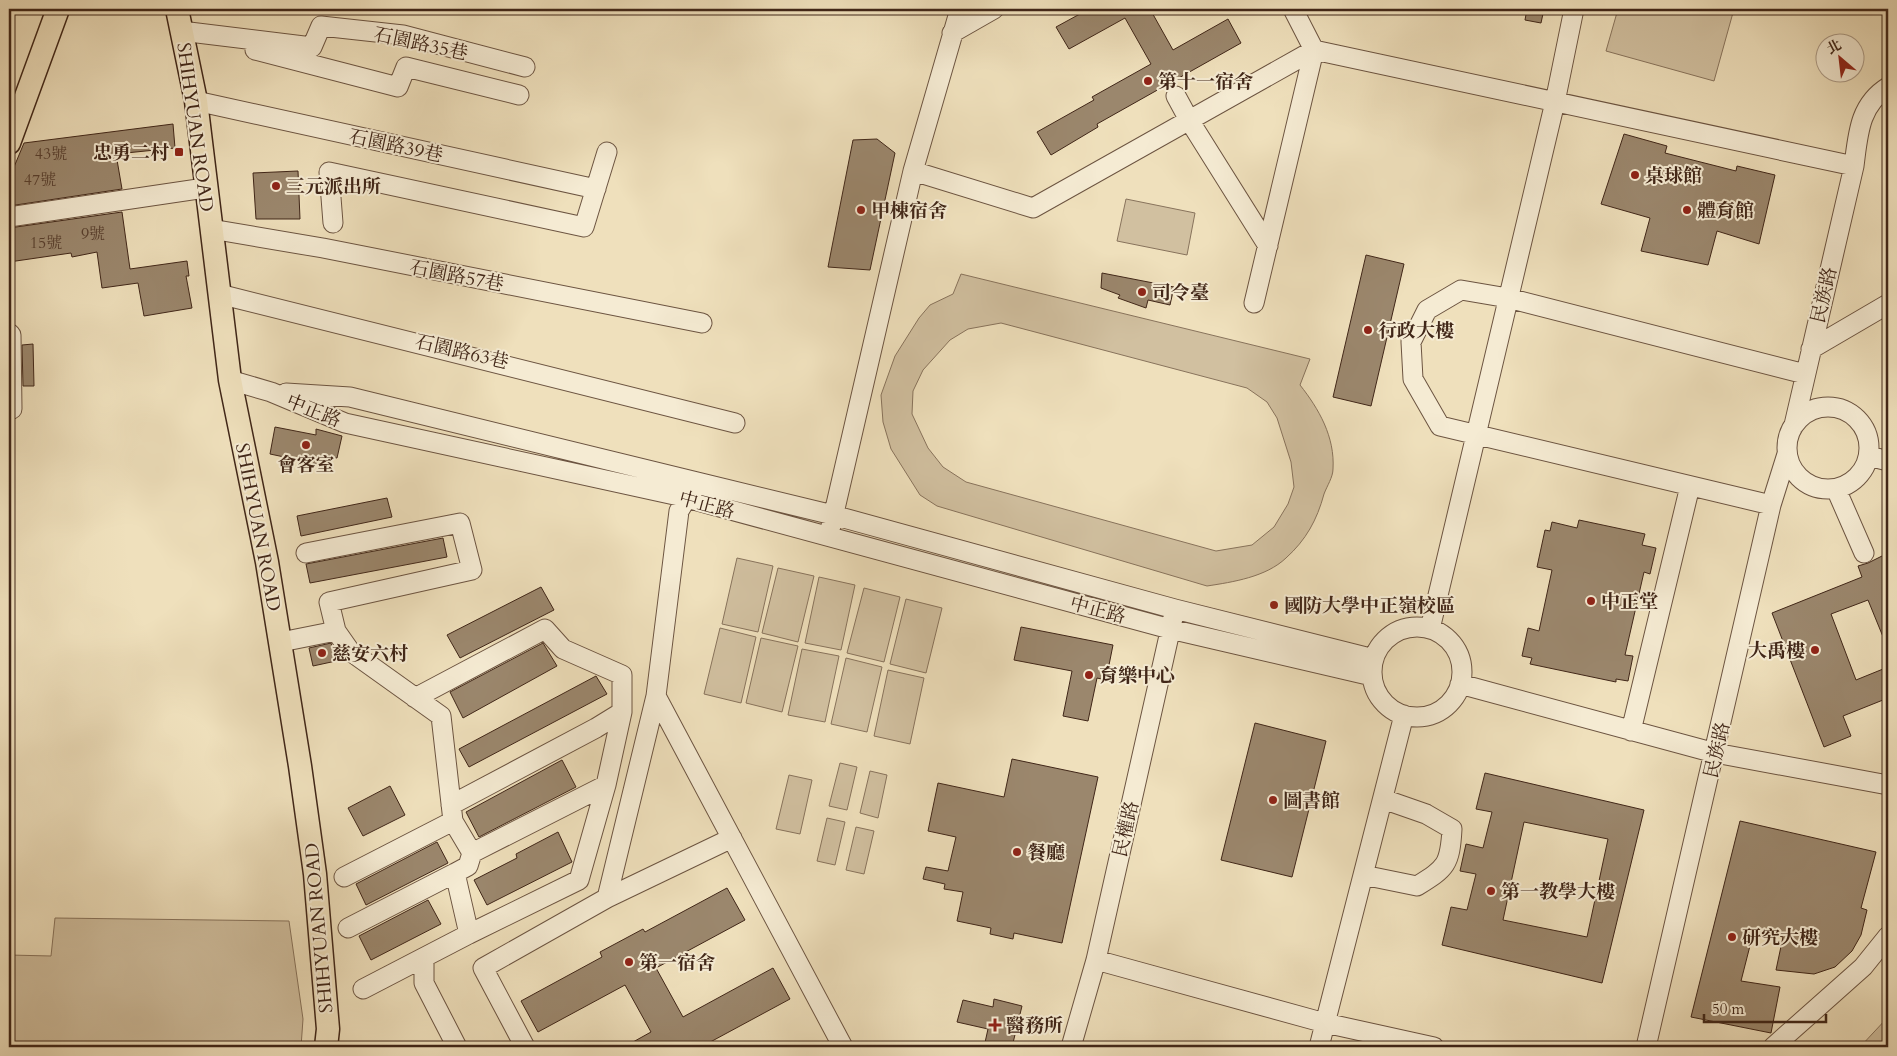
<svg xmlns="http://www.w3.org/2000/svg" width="1897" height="1056" viewBox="0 0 1897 1056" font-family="Cardo,'Noto Serif TC',serif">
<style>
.green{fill:#d1c0a0;stroke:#88735c;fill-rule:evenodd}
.building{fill:#9b876d;stroke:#402618;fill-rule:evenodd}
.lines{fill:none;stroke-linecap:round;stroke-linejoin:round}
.minor-casing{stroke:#6c5441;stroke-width:21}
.major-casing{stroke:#402618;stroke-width:25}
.minor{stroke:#f5ebd3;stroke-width:19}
.major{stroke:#efe0bc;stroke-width:22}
.poi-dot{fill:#8f2418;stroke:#f5ebd3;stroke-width:2}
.labels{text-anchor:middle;stroke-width:4;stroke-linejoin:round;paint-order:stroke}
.number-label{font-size:16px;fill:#573e2d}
.street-label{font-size:19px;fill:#402618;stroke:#f5ebd3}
.poi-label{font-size:19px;font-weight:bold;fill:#402618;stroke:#f5ebd3;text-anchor:start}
</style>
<rect width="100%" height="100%" fill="#efe0bc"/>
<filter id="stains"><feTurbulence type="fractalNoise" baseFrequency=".004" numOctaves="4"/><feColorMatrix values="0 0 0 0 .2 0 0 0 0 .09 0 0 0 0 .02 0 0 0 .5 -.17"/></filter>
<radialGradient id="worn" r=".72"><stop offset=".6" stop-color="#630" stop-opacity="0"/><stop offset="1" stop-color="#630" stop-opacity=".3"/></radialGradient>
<path class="green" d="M1618 9H1734L1714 81 1606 51Z
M1126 199 1195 213 1187 255 1117 241Z
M961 274 1310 359 1300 385C1319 409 1335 437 1333 469 1333 477 1327 486 1324 494 1317 520 1306 540 1286 558 1266 577 1233 582 1207 586L937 506 920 495 891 449 883 422 881 395 895 356 919 318 930 305 953 294ZM1001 323 1247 388 1267 402 1277 418 1291 462 1294 487 1288 504 1274 527 1252 545 1216 551 966 482 943 467 928 448 912 414 913 391 923 370 950 340 968 329Z
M737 558 773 566 758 632 722 624Z
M778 568 814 576 798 642 762 633Z
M819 577 855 585 841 650 805 643Z
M864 588 900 597 884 662 847 653Z
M906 599 942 608 926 673 890 664Z
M720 628 756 637 741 703 704 694Z
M761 638 798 646 782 712 746 703Z
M802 649 839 656 825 722 788 715Z
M846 658 882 667 867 732 831 724Z
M888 670 924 678 910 744 874 736Z
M840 763 857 767 847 810 829 806Z
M870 771 887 775 878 818 860 813Z
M789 775 812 780 800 834 776 829Z
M827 818 845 822 835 865 817 861Z
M856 827 874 831 864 874 846 870Z
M55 918 289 921 303 1019 301 1047H9V955L51 956Z
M1888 1017V1047H1860Z"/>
<path class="building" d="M1089 9H1150L1173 50 1228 19 1241 43 1097 124 1098 127 1051 155 1037 132 1094 100 1092 97 1151 64 1125 18 1069 49 1056 27Z
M1527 9H1544L1541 23 1525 20Z
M173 124 175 148 116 154 122 189 9 206V179L24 143Z
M1624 134 1667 146 1665 153 1736 171 1737 166 1775 175 1759 244 1717 231 1708 265 1641 251 1650 218 1601 204Z
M877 139 895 153 870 270 828 267 853 140Z
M298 171 300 219H256L253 173Z
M122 212 130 269 187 261 189 276H186L192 308 144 316 138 283 102 288 97 252 72 257 71 253 9 262V228Z
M1366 255 1404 264 1371 406 1333 397Z
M1102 273 1174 287 1170 305 1148 300 1146 308 1118 298 1120 295 1101 288Z
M33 344 34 386H23L22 345Z
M275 427 316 435V429L342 436 337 458 329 457 327 466 270 454Z
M387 498 392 517 301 536 297 516Z
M1579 520 1645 534 1642 545 1656 548 1650 574 1644 572 1625 655 1633 656 1628 681 1616 679V682L1530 664 1532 658 1522 656 1528 628 1539 631 1552 570 1537 567 1545 530 1550 531 1552 522 1577 528Z
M443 538 447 557 310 583 306 564Z
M1888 553V649L1868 600 1831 614 1856 680 1888 667V698L1843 716 1851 736 1824 747 1772 613 1862 577 1858 566 1868 563Z
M541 587 554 610 460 658 447 635Z
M1021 627 1113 645 1106 680 1097 678 1088 721 1063 716 1072 671 1014 660Z
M331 643 336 661 313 666 309 648Z
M543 643 557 666 463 718 450 692Z
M596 676 607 694 469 767 459 749Z
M1255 723 1326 741 1292 877 1221 860Z
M1012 759 1098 777 1062 943 1014 933 1013 939 990 934 991 928 957 921 963 892 944 889 945 884 923 879 926 867 948 871 956 837 928 831 938 783 1004 797Z
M562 760 576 787 479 837 466 812Z
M1485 773 1644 810 1602 983 1442 945 1451 907 1467 910 1476 874 1460 871 1466 844 1483 848 1492 812 1476 809ZM1524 822 1608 839 1587 937 1503 920Z
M390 786 405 815 363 836 348 808Z
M1740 821 1876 852 1861 908 1867 910 1861 935 1852 951 1835 967 1814 974 1776 970 1783 937 1754 930 1741 981 1780 987 1771 1033 1691 1017Z
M558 832 572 862 487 905 474 880 517 858 516 854Z
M437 842 448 863 366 905 356 884Z
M727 888 745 920 656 968 683 1017 773 968 790 999 701 1047H624L651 1032 625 985 538 1032 521 1001 602 957 600 952 643 929 645 932Z
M428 900 441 924 371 960 359 936Z
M994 999 1022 1006 1012 1047H984L988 1029 957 1022 963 1000 993 1007Z"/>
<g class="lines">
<g class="minor-casing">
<path id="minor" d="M1293 9 1314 50 1854 166
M181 31 312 47 321 26 403 35 525 67
M952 33 994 9
M255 50 398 87 406 67 519 95
M1176 96 1189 120 1268 246
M196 101 596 189
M913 171 1033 208 1314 50 1254 303
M9 217 205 188
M333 223 329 172 584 227 607 152
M211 229 323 248 702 323
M219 294 735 423
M9 333 11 335 12 409
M1811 349 1888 304
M230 380 271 392 345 423 679 496 1170 629 1372 676
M286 393 350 397 697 482 833 515 1175 609 1374 659
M1787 448a41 41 0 1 1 82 0a41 41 0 1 1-82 0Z
M1794 425 1854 166C1858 135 1859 105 1888 87
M1869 456 1888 461
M692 489 679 511 656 696 843 1047
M1836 489 1864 553
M1771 505 1440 426 1413 379 1411 342 1427 310 1461 290 1508 298 1805 374
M831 526 913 171 960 9
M306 553 460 523 472 570 329 602 336 631
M1372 672a45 45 0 1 1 90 0a45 45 0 1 1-90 0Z
M1430 629 1555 102 1574 9
M281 642 336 631 350 651 441 716 453 821 344 877
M1460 684 1715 753 1888 785
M415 698 545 629 563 649 622 675V712L596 728 451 805
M1631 731 1690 486
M606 785 472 853 468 866 455 873 469 934 579 880 606 785 622 712
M453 821 472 853
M1363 875 1417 886C1446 868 1450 865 1452 829L1426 814 1383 799
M607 898 732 838
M348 928 455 873
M424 959V983L457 1047
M1096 960 1325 1023 1434 1047
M363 989 469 934
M525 1047 483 968 607 898 656 696
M1071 1047 1096 960 1173 618
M1319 1047 1404 715
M1646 1047 1771 505 1787 454
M1773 1047 1863 967 1888 936"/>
</g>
<g class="major-casing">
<path id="major" d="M177 9 196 101 230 380 267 562 300 766 315 874 328 1029 326 1047
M9 143 58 9"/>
</g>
<use href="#minor" class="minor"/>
<use href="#major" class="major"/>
</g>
<g class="poi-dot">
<circle cx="1148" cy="81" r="5"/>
<rect x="174" y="147" width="10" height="10" rx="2.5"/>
<circle cx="1635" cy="175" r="5"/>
<circle cx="276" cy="186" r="5"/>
<circle cx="861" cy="210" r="5"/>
<circle cx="1687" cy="210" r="5"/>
<circle cx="1142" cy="292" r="5"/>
<circle cx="1368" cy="330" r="5"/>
<circle cx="306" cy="445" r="5"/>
<circle cx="1591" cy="601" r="5"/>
<circle cx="1274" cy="605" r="5"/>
<circle cx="1815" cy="650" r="5"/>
<circle cx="322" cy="653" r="5"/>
<circle cx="1089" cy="675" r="5"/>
<circle cx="1273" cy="800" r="5"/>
<circle cx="1017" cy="852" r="5"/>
<circle cx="1491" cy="891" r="5"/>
<circle cx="1732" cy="937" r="5"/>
<circle cx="629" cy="962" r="5"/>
<path d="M992.5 1017.5h5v5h5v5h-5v5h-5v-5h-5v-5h5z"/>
</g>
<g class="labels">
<g class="number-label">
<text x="51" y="159">43號</text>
<text x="40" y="185">47號</text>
<text x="93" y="239">9號</text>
<text x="46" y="248">15號</text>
</g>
<g class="street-label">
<text transform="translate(421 43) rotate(12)" y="7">石園路35巷</text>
<text transform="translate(196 127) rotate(82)" y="7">SHIHYUAN ROAD</text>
<text transform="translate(396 145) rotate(12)" y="7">石園路39巷</text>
<text transform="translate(457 275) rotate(11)" y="7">石園路57巷</text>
<text transform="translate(1823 295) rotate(-77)" y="7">民族路</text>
<text transform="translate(462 351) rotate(13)" y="7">石園路63巷</text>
<text transform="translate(314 410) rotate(22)" y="7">中正路</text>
<text transform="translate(707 504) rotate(15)" y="7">中正路</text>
<text transform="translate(259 527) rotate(79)" y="7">SHIHYUAN ROAD</text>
<text transform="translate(1098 609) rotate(15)" y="7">中正路</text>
<text transform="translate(1716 750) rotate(-77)" y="7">民族路</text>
<text transform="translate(1125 829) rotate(-77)" y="7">民權路</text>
<text transform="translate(318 928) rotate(-95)" y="7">SHIHYUAN ROAD</text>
</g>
<g class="poi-label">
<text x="1158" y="88">第十一宿舍</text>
<text x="169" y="159" text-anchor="end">忠勇二村</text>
<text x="1645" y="182">桌球館</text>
<text x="286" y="193">三元派出所</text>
<text x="871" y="217">甲棟宿舍</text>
<text x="1697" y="217">體育館</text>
<text x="1152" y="299">司令臺</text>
<text x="1378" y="337">行政大樓</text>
<text x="306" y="471" text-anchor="middle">會客室</text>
<text x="1601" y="608">中正堂</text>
<text x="1284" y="612">國防大學中正嶺校區</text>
<text x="1805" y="657" text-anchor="end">大禹樓</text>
<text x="332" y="660">慈安六村</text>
<text x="1099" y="682">育樂中心</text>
<text x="1283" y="807">圖書館</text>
<text x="1027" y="859">餐廳</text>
<text x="1501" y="898">第一教學大樓</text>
<text x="1742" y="944">研究大樓</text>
<text x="639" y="969">第一宿舍</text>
<text x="1006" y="1032">醫務所</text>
</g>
</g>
<rect width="1897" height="1056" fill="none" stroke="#efe0bc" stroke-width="30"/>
<rect x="10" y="10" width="1877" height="1036" fill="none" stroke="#402618" stroke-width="2.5"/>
<rect x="15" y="15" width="1867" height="1026" fill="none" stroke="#402618"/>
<g transform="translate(1840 58) rotate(332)"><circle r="24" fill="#f5ebd3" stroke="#ad9c88"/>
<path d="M0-4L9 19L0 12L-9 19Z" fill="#8f2418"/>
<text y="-8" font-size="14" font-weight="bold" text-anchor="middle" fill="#402618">北</text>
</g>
<path d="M1704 1014v8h122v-8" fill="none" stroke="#402618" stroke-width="2.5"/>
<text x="1712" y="1014" font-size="15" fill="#402618" stroke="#f5ebd3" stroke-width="4" paint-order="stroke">50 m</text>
<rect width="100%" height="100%" filter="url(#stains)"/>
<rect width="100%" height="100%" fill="url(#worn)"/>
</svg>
